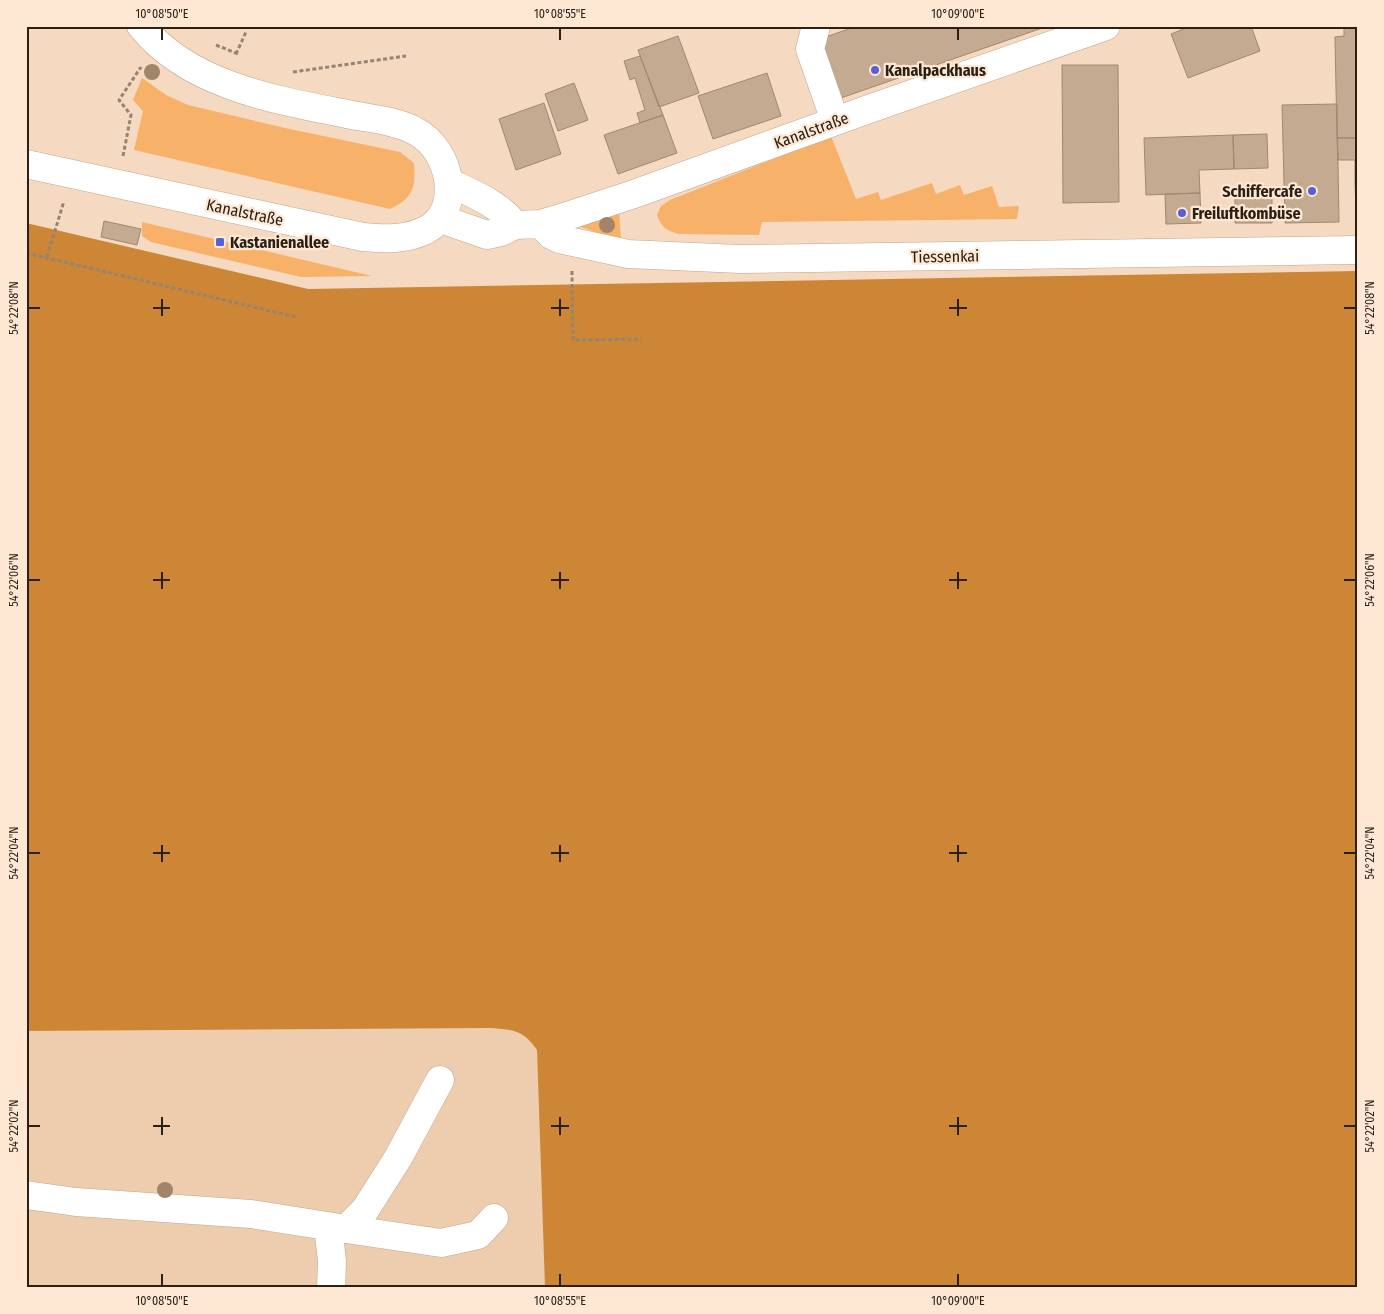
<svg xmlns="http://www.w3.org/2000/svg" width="1384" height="1314" viewBox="0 0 1384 1314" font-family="'Fira Sans Condensed',sans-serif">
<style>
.built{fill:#edcdae}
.green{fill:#f7b169}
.water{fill:#cc8636}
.building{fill:#c4aa91;stroke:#a08870}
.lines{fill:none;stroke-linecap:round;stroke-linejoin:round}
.minor-casing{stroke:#c0a68e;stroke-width:29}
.path{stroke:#968371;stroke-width:3;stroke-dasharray:4 2.5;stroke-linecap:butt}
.minor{stroke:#fff;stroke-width:28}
.tree{fill:#a28569}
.ticks{fill:none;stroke:#2a2016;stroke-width:2}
.poi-dot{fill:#5860d7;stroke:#fee8d3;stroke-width:2}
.labels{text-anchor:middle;stroke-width:4.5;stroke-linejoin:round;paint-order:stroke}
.poi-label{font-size:16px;font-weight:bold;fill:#2a2016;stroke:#fee8d3;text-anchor:start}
.street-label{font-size:16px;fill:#2a2016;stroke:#fee8d3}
.neatline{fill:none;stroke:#2a2016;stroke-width:2}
.ticks-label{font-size:12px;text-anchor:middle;fill:#2a2016}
</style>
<rect width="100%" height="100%" fill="#f5d9c0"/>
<path class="built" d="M491 1028 514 1030 528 1037 537 1050 545 1288H26V1031Z"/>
<path class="green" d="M142 78 166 95 188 105 285 128 400 152 414 163C416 188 413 198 390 209L134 150 143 111 133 100Z
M831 136 856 199 878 192 881 200 932 183 936 194 960 185 964 195 992 186 999 207 1019 206 1017 219 762 222 759 235 679 234C667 231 661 227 657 215L661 206 670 200Z
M619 210 621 238 601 234 578 226Z
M142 222 372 276 301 277 151 242 142 236Z"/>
<path class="water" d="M26 223 308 289 1358 271V1288H545L537 1050C523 1030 515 1030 491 1028L26 1031Z"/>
<path class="building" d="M857 26H1048L838 99 817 40Z
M1191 26H1251L1260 51 1188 78 1171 34Z
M1344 26H1358V138H1337L1335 37 1344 36Z
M678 36 699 93 659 107 638 50Z
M640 56 663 115 640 123 637 113 645 110 635 78 630 80 624 61Z
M1062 65H1118L1119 202 1063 203Z
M767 73 781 116 713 139 698 96Z
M574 83 588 120 558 131 545 94Z
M544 103 561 154 516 170 499 119Z
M1337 104 1339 222 1285 223 1282 105Z
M663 115 677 153 618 174 604 135Z
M1267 134 1268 168 1234 169 1233 135Z
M1233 135 1234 169 1199 170 1200 193 1146 195 1144 138Z
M1337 138H1358V179H1355V160H1338Z
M1355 179H1358V218H1356Z
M1235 192H1272V223H1235Z
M1200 193 1201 223 1166 224 1165 194Z
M104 221 141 229 137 245 101 237Z"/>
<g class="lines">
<g class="minor-casing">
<path id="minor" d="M816 26 810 49 835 121
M26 164 363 237C384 239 406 240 426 230 464 210 450 150 417 132 396 120 370 119 347 114 276 100 190 86 141 26
M449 182C473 194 498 203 515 225
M441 219 487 235 501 232 515 225 541 224 561 218 634 194 869 109 1106 26
M541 224 551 235 559 239 628 254 740 259 1358 250
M26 1195 76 1202 251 1214 346 1229 365 1210 398 1158 440 1080
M328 1226 332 1261 331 1288
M346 1229 441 1243 478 1235 494 1218"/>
</g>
<path class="path" d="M216 45 238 54
M236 54 246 32
M293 72 406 56
M123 156 131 115 119 100 141 67
M26 253 296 317
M47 257 64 201
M572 271 573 340 641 339"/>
<use href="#minor" class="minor"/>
</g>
<g class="tree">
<circle cx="152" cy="72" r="8"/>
<circle cx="607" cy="225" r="8"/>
<circle cx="165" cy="1190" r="8"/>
</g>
<path class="ticks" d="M162 28V40M560 28V40M958 28V40M162 299V316M560 299V316M958 299V316M28 308H40M153 308H170M551 308H569M949 308H967M1344 308H1356M162 572V589M560 572V589M958 572V589M28 580H40M153 580H170M551 580H569M949 580H967M1344 580H1356M162 845V862M560 845V862M958 845V862M28 853H40M153 853H170M551 853H569M949 853H967M1344 853H1356M162 1117V1135M560 1117V1135M958 1117V1135M28 1126H40M153 1126H170M551 1126H569M949 1126H967M1344 1126H1356M162 1274V1286M560 1274V1286M958 1274V1286"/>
<g class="poi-dot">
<circle cx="875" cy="70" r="5"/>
<circle cx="1312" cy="191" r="5"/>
<circle cx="1182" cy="213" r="5"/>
<rect x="215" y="237" width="10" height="10" rx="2.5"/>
</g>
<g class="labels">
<g class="poi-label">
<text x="885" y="76">Kanalpackhaus</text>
<text x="1302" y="197" text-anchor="end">Schiffercafe</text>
<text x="1192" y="219">Freiluftkombüse</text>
<text x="230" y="248">Kastanienallee</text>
</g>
<g class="street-label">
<text transform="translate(811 130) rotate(-20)" y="6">Kanalstraße</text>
<text transform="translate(245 212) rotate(12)" y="6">Kanalstraße</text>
<text transform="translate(945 256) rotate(-1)" y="6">Tiessenkai</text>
</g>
</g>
<rect width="1384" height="1314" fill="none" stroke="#fee8d3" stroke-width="55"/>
<rect x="28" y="28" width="1328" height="1258" class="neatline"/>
<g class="ticks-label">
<text x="162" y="18">10°08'50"E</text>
<text x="560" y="18">10°08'55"E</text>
<text x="958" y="18">10°09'00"E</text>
<text transform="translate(14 308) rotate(-90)" y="4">54°22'08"N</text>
<text transform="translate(1370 308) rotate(-90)" y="4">54°22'08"N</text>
<text transform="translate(14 580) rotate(-90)" y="4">54°22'06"N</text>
<text transform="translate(1370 580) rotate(-90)" y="4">54°22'06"N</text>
<text transform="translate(14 853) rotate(-90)" y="4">54°22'04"N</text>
<text transform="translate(1370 853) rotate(-90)" y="4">54°22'04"N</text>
<text transform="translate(14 1126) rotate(-90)" y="4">54°22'02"N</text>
<text transform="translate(1370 1126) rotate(-90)" y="4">54°22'02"N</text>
<text x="162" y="1305">10°08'50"E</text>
<text x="560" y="1305">10°08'55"E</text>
<text x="958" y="1305">10°09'00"E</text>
</g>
</svg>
